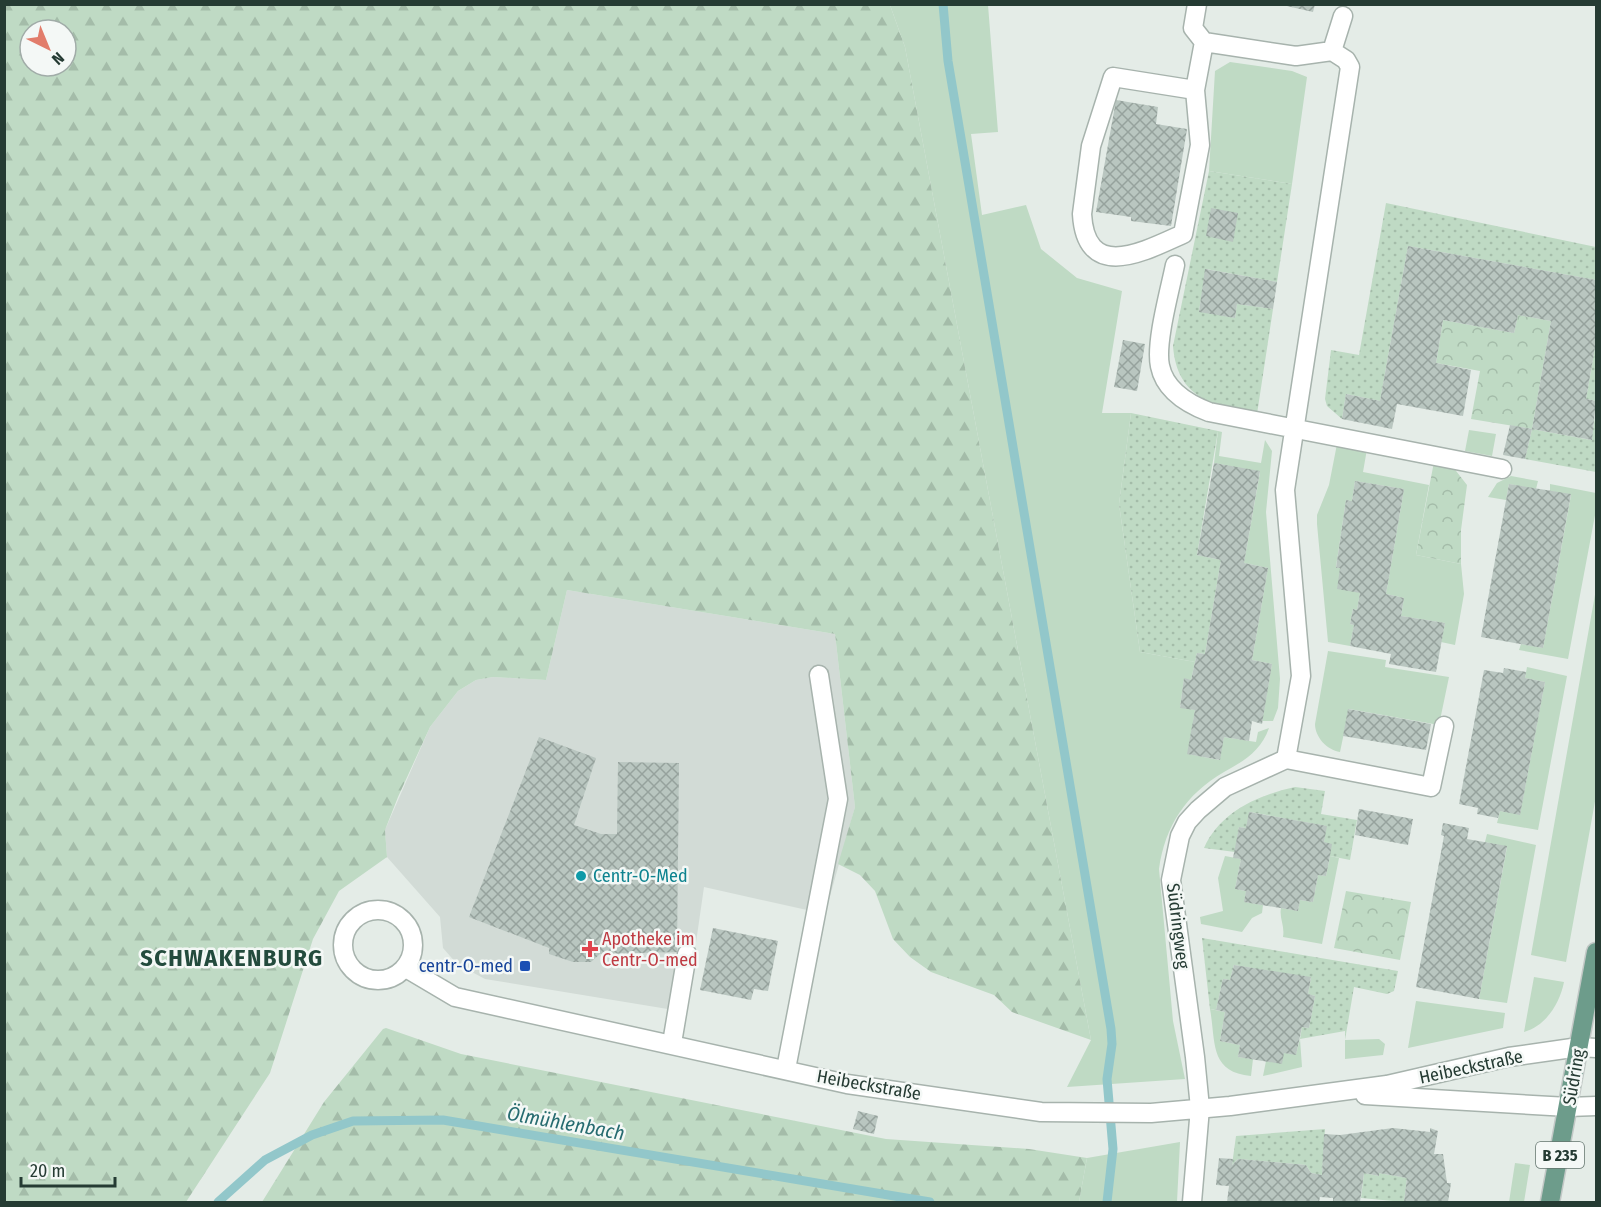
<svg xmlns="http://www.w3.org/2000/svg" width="1601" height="1207" viewBox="0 0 1601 1207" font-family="'Fira Sans Condensed',sans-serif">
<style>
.built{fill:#d2dbd6}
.grass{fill:#bfdac4}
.forest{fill:url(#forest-firs);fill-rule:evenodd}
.park{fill:url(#park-crowns)}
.garden{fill:url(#garden-dots)}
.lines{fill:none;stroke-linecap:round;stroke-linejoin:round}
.stream{stroke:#92c7ca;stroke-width:9}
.building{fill:url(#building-cross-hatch)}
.service-casing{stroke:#a7b3ad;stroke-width:21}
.minor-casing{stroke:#a7b3ad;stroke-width:21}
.primary-casing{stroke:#c2c8c6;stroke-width:21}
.service{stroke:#fff;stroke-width:18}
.minor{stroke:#fff;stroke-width:18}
.primary{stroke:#6d9c8b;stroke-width:18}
.culture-dot{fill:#0f9aa8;stroke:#f4f8f6;stroke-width:2}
.health-dot{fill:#e0444e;stroke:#f4f8f6;stroke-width:2}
.transit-dot{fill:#1a4fb4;stroke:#f4f8f6;stroke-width:2}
.labels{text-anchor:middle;stroke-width:5;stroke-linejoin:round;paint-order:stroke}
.shield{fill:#f4f8f6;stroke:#63746e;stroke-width:1.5}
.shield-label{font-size:16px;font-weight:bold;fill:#253b33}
.culture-label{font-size:18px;fill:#0d838f;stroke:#f4f8f6;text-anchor:start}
.street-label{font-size:18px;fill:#253b33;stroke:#f4f8f6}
.health-label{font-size:18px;fill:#be3a42;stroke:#f4f8f6;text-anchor:start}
.transit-label{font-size:18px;fill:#164399;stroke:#f4f8f6;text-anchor:end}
.water-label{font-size:20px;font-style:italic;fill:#266b70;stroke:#f4f8f6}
.district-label{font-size:24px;font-weight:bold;letter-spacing:1.5px;fill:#234b3d;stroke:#f4f8f6}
</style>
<defs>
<pattern id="forest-firs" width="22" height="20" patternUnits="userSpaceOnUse" patternTransform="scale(1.5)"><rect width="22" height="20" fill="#bfdac4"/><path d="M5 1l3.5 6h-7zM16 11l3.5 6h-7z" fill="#a4bca9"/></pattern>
<pattern id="park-crowns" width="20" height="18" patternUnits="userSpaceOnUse" patternTransform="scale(1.5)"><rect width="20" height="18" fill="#bfdac4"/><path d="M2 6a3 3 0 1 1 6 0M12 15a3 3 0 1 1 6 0" fill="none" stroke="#a4bca9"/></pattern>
<pattern id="garden-dots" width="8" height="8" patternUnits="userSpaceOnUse" patternTransform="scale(1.5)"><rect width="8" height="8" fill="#bfdac4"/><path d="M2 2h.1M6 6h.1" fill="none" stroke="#a4bca9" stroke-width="1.8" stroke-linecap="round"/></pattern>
<pattern id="building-cross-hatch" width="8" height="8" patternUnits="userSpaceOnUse" patternTransform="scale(1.5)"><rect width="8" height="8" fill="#b9c6c0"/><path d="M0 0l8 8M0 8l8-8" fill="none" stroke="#96a29d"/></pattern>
</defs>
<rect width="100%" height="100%" fill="#e4ece7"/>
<path class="built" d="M567 590 835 634 855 807 825 914 704 887 686 1012 485 979 457 964 443 948 440 917 387 857 385 830 430 727 458 691 476 680 493 677 546 680Z"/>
<path class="grass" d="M890 5H988L998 132 971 134 982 215 1026 205 1041 249 1077 278 1122 291 1102 413H1131L1119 504 1140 652 1195 662 1191 680 1184 679 1180 707 1195 710 1188 754 1219 760 1224 737 1256 742 1258 732 1269 728C1261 751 1244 761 1224 772 1186 794 1165 826 1159 869L1173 1021 1185 1079 1067 1087 1091 1040 905 47Z
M1230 62 1292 71 1307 77 1292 184 1209 171 1215 71Z
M1469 430 1496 434 1492 456 1465 451Z
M1218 431 1222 432 1219 456 1261 463 1265 440 1272 451 1266 512 1280 679 1278 708 1273 721H1262L1272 664 1252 660 1268 568 1244 563 1260 472 1214 463Z
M1337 444 1367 449 1363 472 1429 485 1416 555 1461 564 1464 594 1455 645 1441 642 1445 623 1401 616 1404 598 1386 594 1404 489 1355 481 1352 501 1346 500 1336 567 1340 568 1360 593 1357 610 1353 609 1350 624 1354 625 1350 646 1328 642 1317 524V515L1329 485Z
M1511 476 1538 481 1536 489 1509 484 1506 500 1488 497 1497 483Z
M1550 484 1596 493V510L1568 659 1519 650 1521 644 1543 648 1571 495 1550 491Z
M1596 589V796L1566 962 1531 955Z
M1328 651 1386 660 1385 667 1449 677 1439 725 1349 709 1340 752C1327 750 1315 737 1315 724Z
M1527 667 1567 676 1538 830 1497 823 1500 811 1520 814 1545 682 1525 678Z
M1487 834 1536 845 1507 1003 1479 999 1507 847 1485 842Z
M1225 856 1241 859 1235 889 1246 891 1245 902 1263 905 1262 913 1252 918 1242 932 1201 924 1200 917 1223 911 1218 878Z
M1330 856 1339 858 1322 944 1283 937C1285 926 1279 918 1281 908L1298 911 1300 900 1313 902 1318 875 1326 876Z
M1534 977 1564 982C1560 1003 1546 1026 1524 1032Z
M1416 1001 1505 1013 1503 1028 1408 1048Z
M1210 1009 1225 1012 1220 1041 1240 1045 1238 1057 1253 1059 1251 1076C1209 1072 1216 1042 1210 1009Z
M1300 1039 1302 1067 1263 1076 1266 1061 1284 1053 1296 1054Z
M1379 1039 1385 1044 1383 1055 1345 1059V1040Z
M1180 1142 1177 1202H1079L1087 1158Z
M1515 1163 1530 1165 1524 1202H1509Z"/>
<path class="forest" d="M5 4 890 5 905 47 1091 1040 1012 1012 994 995 931 972 910 957 893 939 875 891 860 875 838 864 855 807 835 634 567 590 546 680 493 677 476 680 458 691 430 727 398 797 385 830 387 857 339 891 313 939 270 1073 186 1202H5ZM30 30H66V66H30Z
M386 1028 461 1054 886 1139 1029 1149 1087 1158 1079 1202H262L324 1102 383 1029Z"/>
<path class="park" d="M1518 315 1551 321 1532 429 1471 419 1480 371 1436 363 1443 320 1514 333Z
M1434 462 1453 467 1467 485 1461 530V564L1416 555Z
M1346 891 1411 902 1400 960 1334 948Z"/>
<path class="garden" d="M1209 171 1292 184 1277 282 1206 269 1199 311 1235 318 1237 304 1273 309 1257 414C1214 406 1177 399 1173 346Z
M1386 203 1596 247V280L1408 246 1380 401 1346 394 1342 419 1327 406 1325 399 1331 350 1359 355Z
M1596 342V401L1586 399Z
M1596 412V472L1525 459 1532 429 1591 440Z
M1131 413 1218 431 1197 555 1221 560 1205 654 1197 653 1195 662 1140 652 1119 504Z
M1295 787 1325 791 1321 814 1357 820 1350 860 1330 856 1324 842 1326 826 1250 812 1246 828 1239 827 1235 852 1204 848C1220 812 1258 795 1295 787Z
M1202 938 1398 971 1394 991 1387 994 1354 987 1345 1040V1031L1300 1039 1302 1027 1309 1028 1315 996 1308 994 1311 978 1234 965 1230 980 1223 979 1216 1010 1210 1009Z
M1325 1129 1322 1175 1311 1173 1306 1165 1238 1159 1232 1165 1236 1136Z
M1364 1173 1379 1176V1173L1407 1178 1404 1202 1361 1198Z"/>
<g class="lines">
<path class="stream" d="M943 4 948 61 1111 1029 1112 1044 1107 1079 1113 1149 1107 1202
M218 1202 265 1160 312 1135 353 1121 443 1120 930 1202"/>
</g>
<path class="building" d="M1278 4H1315L1313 12Z
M1116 100 1158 107 1156 124 1187 129 1171 226 1131 221V217L1096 212Z
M1211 208 1238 213 1233 242 1206 236Z
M1408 246 1596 280V342L1586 399 1596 401 1592 440 1532 429 1551 321 1518 315 1514 333 1443 320 1436 363 1471 370 1463 416 1397 404 1392 429 1342 419 1346 394 1380 401Z
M1205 269 1277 282 1273 309 1237 304 1235 318 1199 312Z
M1123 340 1145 344 1137 391 1114 387Z
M1510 425 1532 429 1525 459 1503 455Z
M1214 463 1260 471 1244 563 1268 568 1252 660 1272 664 1262 724 1252 721 1249 741 1224 737 1220 760 1187 754 1195 710 1180 708 1184 678 1191 680 1197 653 1205 654 1221 560 1197 555Z
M1355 481 1404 489 1386 594 1404 598 1401 616 1445 623 1436 672 1389 664 1391 654 1350 646 1354 625 1350 624 1353 609 1357 610 1360 593 1337 589 1340 568H1336L1346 500 1352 501Z
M1509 484 1571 494 1543 648 1481 637Z
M1504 668 1526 672 1525 678 1545 682 1520 815 1500 811 1498 818 1477 814 1478 808 1459 804 1484 670 1503 673Z
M1348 709 1431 724 1426 750 1343 736Z
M539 737 596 758 574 825 601 834H617L618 762 679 763 677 952 600 954 591 962H573L549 954V948L469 917Z
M1359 809 1413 819 1408 845 1355 835Z
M1249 812 1327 826 1324 842 1332 844 1330 856 1326 876 1318 875 1313 902 1300 900 1298 911 1244 902 1246 891 1235 889 1241 859 1233 858 1239 827 1246 828Z
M1443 823 1469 828 1467 839 1507 846 1479 999 1416 987 1444 836 1441 835Z
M713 928 778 941 768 991 754 989 751 1000 700 990Z
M1234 965 1311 977 1308 994 1315 996 1309 1028 1302 1027 1296 1055 1284 1053 1282 1064 1238 1057 1240 1045 1220 1041 1225 1012 1216 1010 1223 979 1230 980Z
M858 1111 878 1116 874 1134 853 1129Z
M1393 1128 1430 1132V1128L1438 1131 1434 1154H1443L1447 1183H1451L1448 1202H1404L1407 1178 1379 1173V1176L1364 1173 1360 1202H1333V1198L1320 1197 1319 1202H1227L1229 1186 1216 1185 1219 1158 1233 1159 1232 1165 1238 1159 1306 1165 1311 1173 1322 1175 1324 1134 1340 1135Z"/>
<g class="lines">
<g class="service-casing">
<path id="service" d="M1197 4 1193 28 1204 42
M1332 51 1343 16
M1195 90 1113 77 1091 146 1082 214C1086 283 1145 251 1183 234L1200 145 1195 90 1204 42 1296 56 1332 51 1346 60 1350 67 1285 490 1301 676 1286 759
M1175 265C1170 290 1155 343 1160 366 1165 391 1188 404 1209 412L1502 469
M672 1043 687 954
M786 1069 838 799 819 675"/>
</g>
<g class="minor-casing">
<path id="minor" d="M343 945a35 35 0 1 1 70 0a35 35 0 1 1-70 0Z
M406 968 455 997 847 1084 1041 1112 1151 1113 1230 1106 1387 1085 1509 1057 1579 1047 1596 1048
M1365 1095 1568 1107 1596 1106
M1192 1202 1200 1108 1195 1057 1171 880 1180 836 1187 822 1198 810 1225 787 1286 759 1431 787 1444 726"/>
</g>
<g class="primary-casing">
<path id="primary" d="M1550 1202 1596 952"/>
</g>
<use href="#service" class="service"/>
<use href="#minor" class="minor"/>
<use href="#primary" class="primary"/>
</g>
<circle class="culture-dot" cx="581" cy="876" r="6"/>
<path class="health-dot" d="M587 940h6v6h6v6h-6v6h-6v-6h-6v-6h6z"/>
<rect class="transit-dot" x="519" y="960" width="12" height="12" rx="3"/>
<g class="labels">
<rect class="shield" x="1536" y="1142" width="48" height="26" rx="4.5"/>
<g class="shield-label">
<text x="1560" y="1161">B 235</text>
</g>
<g class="culture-label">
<text x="593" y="882">Centr-O-Med</text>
</g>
<g class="street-label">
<text transform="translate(1178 926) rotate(83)" y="6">Südringweg</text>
<text transform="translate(1471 1067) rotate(-12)" y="6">Heibeckstraße</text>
<text transform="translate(1574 1077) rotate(-80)" y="6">Südring</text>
<text transform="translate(869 1085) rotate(10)" y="6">Heibeckstraße</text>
</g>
<g class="health-label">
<text x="602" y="945">Apotheke im<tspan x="602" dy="21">Centr-O-med</tspan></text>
</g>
<g class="transit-label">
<text x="513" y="972">centr-O-med</text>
</g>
<g class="water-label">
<text transform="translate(566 1123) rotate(10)" y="7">Ölmühlenbach</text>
</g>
<g class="district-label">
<text x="232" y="966">SCHWAKENBURG</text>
</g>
</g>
<rect width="1601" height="1207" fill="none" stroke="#253b33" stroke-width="12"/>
<g transform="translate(48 48) rotate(137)"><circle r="28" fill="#f4f8f6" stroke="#a1aca8" stroke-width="1.5"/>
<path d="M0-4.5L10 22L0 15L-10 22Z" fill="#e27d6b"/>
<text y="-9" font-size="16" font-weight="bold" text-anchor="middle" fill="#253b33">N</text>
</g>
<path d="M21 1177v9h94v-9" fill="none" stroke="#253b33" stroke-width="3"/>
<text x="30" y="1177" font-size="18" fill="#253b33" stroke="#f4f8f6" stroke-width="4.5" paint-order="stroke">20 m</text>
</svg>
